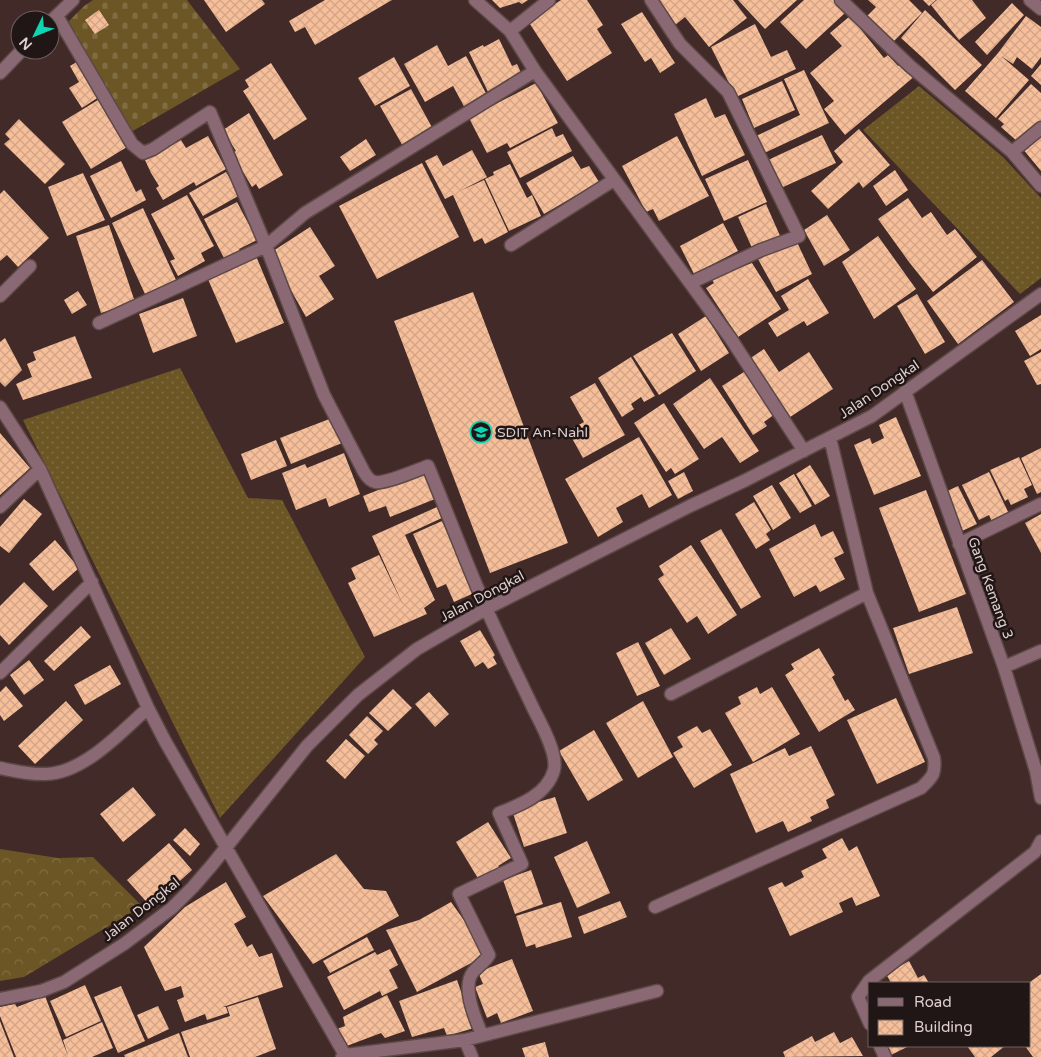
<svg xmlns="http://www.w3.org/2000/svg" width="1041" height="1057" viewBox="0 0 1041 1057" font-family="'Varela Round',sans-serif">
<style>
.grass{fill:url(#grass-dots)}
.forest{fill:url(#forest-crowns)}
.cemetery{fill:url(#cemetery-stones)}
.building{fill:url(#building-cross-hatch)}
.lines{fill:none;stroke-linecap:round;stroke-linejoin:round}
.minor-casing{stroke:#5d4846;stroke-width:15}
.minor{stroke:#8a6975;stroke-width:12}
.labels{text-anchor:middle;stroke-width:5;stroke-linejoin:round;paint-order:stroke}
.street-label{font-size:14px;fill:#dfcfce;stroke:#201615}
.poi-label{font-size:14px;fill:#dfcfce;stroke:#201615;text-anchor:start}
</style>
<defs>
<pattern id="grass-dots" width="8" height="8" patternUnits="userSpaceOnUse" patternTransform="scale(1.25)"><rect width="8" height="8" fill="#6c5625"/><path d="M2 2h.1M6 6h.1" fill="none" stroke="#816d43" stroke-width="1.8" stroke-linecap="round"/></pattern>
<pattern id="forest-crowns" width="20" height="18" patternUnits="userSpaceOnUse" patternTransform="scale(1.25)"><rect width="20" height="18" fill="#6c5625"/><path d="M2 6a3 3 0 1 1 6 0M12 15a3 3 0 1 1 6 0" fill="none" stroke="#816d43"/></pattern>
<pattern id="cemetery-stones" width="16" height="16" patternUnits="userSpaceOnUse" patternTransform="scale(1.25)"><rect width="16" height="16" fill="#6c5625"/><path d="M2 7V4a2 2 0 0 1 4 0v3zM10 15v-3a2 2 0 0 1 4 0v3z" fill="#816d43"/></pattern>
<pattern id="building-cross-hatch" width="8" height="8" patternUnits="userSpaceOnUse" patternTransform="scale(1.25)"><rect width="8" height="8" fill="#f6be99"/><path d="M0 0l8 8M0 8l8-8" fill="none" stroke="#d2a487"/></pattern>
</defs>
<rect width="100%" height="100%" fill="#412a28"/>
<path class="grass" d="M919 86 1003 157 1041 198V278L1020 294 863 130Z
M180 368 248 498 282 500 365 657 220 818 23 420Z"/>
<path class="forest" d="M0 849 58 858 93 857 142 906 24 977 0 981Z"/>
<path class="cemetery" d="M93 0H187L240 69 131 132 58 32 84 6Z"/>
<path class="building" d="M204 0H262L265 4 226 32Z
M325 0H392L315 45 305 27 295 32 289 21Z
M492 0H528L522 4 519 2 500 8Z
M561 0H587L603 25 597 29 612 53 567 81 528 21Z
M660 0H733L747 18 709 47 685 17 674 26 656 3Z
M738 0H797L765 29Z
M804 0H834L846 12 806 49 780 22Z
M868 0H909L922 13 891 44 864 19 876 7Z
M923 0H936L929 6Z
M937 0H972L986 18 959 40 931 5Z
M1012 3 1024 15 987 55 975 42Z
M99 10 109 25 95 34 85 20Z
M925 10 982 65 955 90 923 58 901 38Z
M642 12 675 63 660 73 651 58 645 62 621 24Z
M850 16 884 58 888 55 898 66 903 62 915 76 845 135 824 109 834 101 810 73 842 46 830 33Z
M1026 16 1041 27V57L1032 69 1017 57 1013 64 1001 56 1029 80 996 118 965 91 998 53Z
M755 24 771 57 787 50 796 69 736 97 711 47Z
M499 39 512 66 517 64 523 77 489 94 469 52 483 45 484 47Z
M437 45 448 66 466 56 488 97 466 110 453 86 425 102 404 64Z
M394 57 410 86 375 106 358 78Z
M80 60 102 95 82 108 69 88 79 82 70 66Z
M271 63 307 119 274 140 243 91 249 87 245 80Z
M1041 64V85L1031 76Z
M804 70 829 123 762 154 754 137 800 115 784 79Z
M782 81 795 110 754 128 742 99Z
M536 83 558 123 510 148 507 143 487 153 469 118Z
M1031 84 1041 93V122L1018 142 1001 127 1004 124 998 119Z
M411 89 434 131 404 148 380 106Z
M706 98 715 118 725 114 745 155 702 176 674 114Z
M98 100 127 147 91 169 62 122Z
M249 113 283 175 259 189 256 184 252 187 232 153 236 151 223 130Z
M19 119 65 164 45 184 4 144 10 139 5 134Z
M552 128 556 137 563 134 572 151 520 178 507 152Z
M859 129 890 165 863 188 859 182 828 209 811 191 843 162 834 151Z
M1041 132V171L1022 148Z
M822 135 836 163 781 188 768 160Z
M208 136 226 169 196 186 194 182 163 200 156 188 159 186 151 173 145 160 181 140 186 148Z
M677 136 709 196 659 221 653 209 646 212 622 166Z
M366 139 376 155 350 171 340 157Z
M472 150 487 177 460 191 484 180 508 232 485 244 482 238 474 242 453 195 445 199 425 161 437 155 443 166Z
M573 156 581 169 589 166 599 182 544 214 526 183Z
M748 160 767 202 724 221 705 179Z
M121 161 136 192 141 189 146 200 111 218 90 176Z
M422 163 459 237 377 279 339 206Z
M510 164 527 198 532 195 541 216 509 231 485 179 494 175 493 172Z
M895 170 908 190 886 206 873 186Z
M226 172 240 195 203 216 189 193Z
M83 173 105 220 67 236 48 187Z
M4 190 49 238 18 267 7 255 0 261V194Z
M187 195 214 246 201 253 205 261 178 276 170 261 175 259 151 214Z
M908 198 922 218 931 212 947 235 955 229 977 257 933 292 909 262 878 219Z
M237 202 257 240 239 249 242 254 226 262 204 219Z
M766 204 781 238 753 250 738 217Z
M143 208 176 280 145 294 112 223Z
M827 215 850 250 824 266 804 230Z
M723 223 738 251 694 274 680 246Z
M109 225 135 302 101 313 76 236Z
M310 227 335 266 319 276 334 299 306 317 288 285 273 251Z
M878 236 916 289 874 319 842 262Z
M796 240 812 274 776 292 758 259Z
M256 256 284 323 236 343 207 277Z
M982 260 1014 302 958 344 927 301Z
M752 263 781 309 738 337 706 288 714 283 711 278Z
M808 279 829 313 807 326 804 321 777 337 768 323 789 310 781 296Z
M78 291 87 305 72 314 64 300Z
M473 292 568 543 490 573 394 321Z
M917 294 945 342 925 354 897 306Z
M183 298 197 336 153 353 139 314Z
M1041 315V349L1030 356 1015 331Z
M706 316 729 353 701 371 678 334Z
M672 333 696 371 659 395 633 356Z
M75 336 92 378 23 400 16 384 32 377 27 364 36 360 33 352Z
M5 338 22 370 5 387 0 382V342Z
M764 349 779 372 809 352 833 389 787 419 749 359Z
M1041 352V384L1037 385 1024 361Z
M631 357 655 396 644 402 641 397 631 404 634 409 622 417 598 378Z
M747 370 775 414 764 422 767 426 753 435 722 386Z
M710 378 759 451 740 463 722 437 704 449 673 404Z
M595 383 625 435 583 458 568 431 584 422 570 397Z
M664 403 699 459 675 474 671 468 666 472 634 423Z
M896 417 921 476 874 495 854 445 870 438 872 444 884 438 879 425Z
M332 418 342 443 291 464 280 438Z
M0 433 30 468 0 495Z
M639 437 672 495 649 508 642 494 616 508 623 522 598 537 565 479Z
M276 440 287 466 251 480 241 454Z
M1041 448V492L1037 494 1021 458Z
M344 453 360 494 329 507 326 498 296 510 282 473 305 464 307 468Z
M1019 457 1032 485 1024 489 1028 497 1011 505 1008 499 1005 501 990 470Z
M810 465 830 496 815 505 796 474Z
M424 472 435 499 390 517 386 506 369 512 363 496Z
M684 472 693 491 678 499 668 481Z
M989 472 1010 516 993 524 989 515 979 520 962 485Z
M794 474 812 506 800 513 779 483Z
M772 485 791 518 773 530 753 496Z
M958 486 977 524 962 531 945 492Z
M926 490 966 594 919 612 879 508Z
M24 499 42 514 9 553 0 546V527Z
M754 502 771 530 766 534 770 540 756 549 735 514Z
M437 507 442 518 405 535 435 600 424 608 427 614 374 637 348 583 356 579 351 568 379 555 403 605 372 536Z
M1041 514V553L1025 523Z
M442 521 474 593 454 602 446 584 437 588 413 534Z
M815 524 821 537 833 531 844 553 834 558 845 579 820 592 816 585 794 597 769 549Z
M721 529 761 597 741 609 700 541Z
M55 540 79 568 53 591 29 564Z
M691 545 737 615 708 634 697 616 687 623 658 579 664 575 659 566Z
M24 582 48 606 9 645 0 635V606Z
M957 607 973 653 909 674 893 628Z
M81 626 91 637 54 671 44 661Z
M671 628 691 659 664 675 645 643Z
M480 630 495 655 493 657 497 664 488 669 483 662 475 667 460 641Z
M638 642 660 686 637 696 616 653Z
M819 648 835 675 832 677 845 701 848 699 855 710 819 732 785 675 794 669 791 664Z
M29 660 44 680 24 695 10 675Z
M110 665 121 684 85 705 74 685Z
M6 686 23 706 4 721 0 715V692Z
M757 687 760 694 772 687 800 734 753 762 725 713 741 704 738 697Z
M393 689 412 708 388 731 369 713Z
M429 692 449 714 435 727 415 704Z
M896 698 925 762 877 784 847 720Z
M66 701 83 720 35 764 18 746Z
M643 701 673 757 638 778 606 723Z
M367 716 383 731 374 740 378 744 368 754 349 735Z
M697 726 702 733 710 729 732 765 694 788 673 753 683 747 677 737Z
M594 730 623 780 588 801 559 751Z
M346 739 365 756 345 779 326 761Z
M811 746 835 795 826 800 829 808 810 817 812 821 788 832 783 821 756 833 730 774 785 748 789 756Z
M133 787 156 815 123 842 100 814Z
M555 797 567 833 524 847 512 810Z
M488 822 511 858 498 866 500 868 479 880 456 842Z
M185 828 200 844 190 856 173 840Z
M842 838 849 851 857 846 880 896 856 906 852 897 839 903 843 912 790 936 768 888 782 882 785 887 804 877 801 871 827 858 822 849Z
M587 841 610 893 577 908 554 857Z
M169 843 192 870 151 907 127 880Z
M336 854 364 889 386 891 399 916 313 964 263 896Z
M531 870 543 904 515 914 503 880Z
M226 882 246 917 234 924 247 947 252 944 259 957 272 953 283 987 223 1007H226L228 1013 207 1020 205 1014 185 1022 177 1000 184 997 181 986 165 991 144 947 185 907Z
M620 901 627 917 584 934 578 917Z
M451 902 488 954 417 992 386 930 419 920Z
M561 902 572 937 536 948 535 944 526 947 516 916Z
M367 937 374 950 330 973 323 961Z
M390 949 398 965 389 970 398 988 382 996 380 991 344 1010 327 977 375 952 377 955Z
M512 959 533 1011 501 1023 497 1013 487 1018 475 987 483 984 478 972Z
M909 961 918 978 924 975 929 983H891L886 974Z
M1041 974V1057H1033L1025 1046H1030V982Z
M457 980 474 1028 447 1036 444 1028 412 1037 399 1001Z
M85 985 101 1021 66 1037 50 1001Z
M121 986 145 1041 118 1053 94 997Z
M387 995 405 1031 385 1038 381 1033 344 1047 337 1029 345 1026 343 1017Z
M45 996 68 1056 63 1040 102 1022 113 1048 92 1057H16L0 1016V1007L15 1004 17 1007Z
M258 997 276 1049 255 1057H190L181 1032 230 1016 227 1007Z
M158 1006 169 1029 148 1039 137 1015Z
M0 1021 14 1057H0Z
M834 1032 840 1043 852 1037 863 1056 785 1057 783 1052 812 1036 815 1042Z
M179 1033 188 1057H125L124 1055Z
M545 1042 549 1057H525L522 1048Z
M886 1046H909L891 1055Z
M967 1046H1005L991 1057H975Z"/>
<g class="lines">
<g class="minor-casing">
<path id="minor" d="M475 0 510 31 535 71 731 339 804 451
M651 0 680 44 728 92 799 236 761 250 690 283
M841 0 910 66 1012 152 1041 186
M1030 0 1041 9
M57 16 132 144 143 153 153 149 210 112 266 246 324 395 364 472C367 477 370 481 375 482 385 484 417 470 428 466 448 514 466 563 487 610 502 644 518 676 534 710 541 724 558 754 554 770 547 795 520 805 499 813L522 864 459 894 489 955C485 962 478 966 473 972 461 987 476 1020 482 1035
M50 22 73 0
M510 31 549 0
M0 73 22 50
M1012 152 1041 128
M511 245 614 180
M0 296 30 266
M99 323 266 246 305 213 535 71
M905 391 1004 667 1036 771 1041 798
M0 407 40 469 148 708 165 741 345 1055 342 1057
M0 507 40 469
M959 544 1041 504
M1004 667 1041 651
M0 673 92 582
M671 694 867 593
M0 768C15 771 31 775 46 774 84 773 121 732 148 708
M655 907 921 788C932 777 936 775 934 758L867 593 830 438
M0 999 41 991 64 982 124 944 172 908 193 887 212 865 307 746 358 695 417 649 486 609 690 506 744 481 872 416 1041 294
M870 1024 858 997 869 981 1035 852 1041 841
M465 1040 472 1057
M880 1046 885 1057
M345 1055 465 1040 657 991"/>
</g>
<use href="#minor" class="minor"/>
</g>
<defs>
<g id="school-ring" transform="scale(1.125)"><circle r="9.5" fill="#201615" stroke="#0ed5b4" stroke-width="1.5"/><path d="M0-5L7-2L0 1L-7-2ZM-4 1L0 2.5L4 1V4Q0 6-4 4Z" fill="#0ed5b4"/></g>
</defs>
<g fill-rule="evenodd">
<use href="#school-ring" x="481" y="432"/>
</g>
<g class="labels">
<g class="street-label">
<text transform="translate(879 389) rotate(-34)" y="5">Jalan Dongkal</text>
<text transform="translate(991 588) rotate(70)" y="5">Gang Kemang 3</text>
<text transform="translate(482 596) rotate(-28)" y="5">Jalan Dongkal</text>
<text transform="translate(141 909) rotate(-38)" y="5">Jalan Dongkal</text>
</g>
<g class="poi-label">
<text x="497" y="437">SDIT An-Nahl</text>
</g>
</g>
<rect x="868" y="982" width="162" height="65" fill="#201615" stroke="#6c605f"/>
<rect x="878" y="998" width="25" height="8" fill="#8a6975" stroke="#6c605f"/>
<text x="914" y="1007" font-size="15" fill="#dfcfce">Road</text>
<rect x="878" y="1020" width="25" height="15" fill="url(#building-cross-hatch)" stroke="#6c605f"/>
<text x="914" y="1032" font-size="15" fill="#dfcfce">Building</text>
<g transform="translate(35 35) rotate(227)"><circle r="24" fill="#201615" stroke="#6c605f"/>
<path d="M0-4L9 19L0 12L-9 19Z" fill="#0ed5b4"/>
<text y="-8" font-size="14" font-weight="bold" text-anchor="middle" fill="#dfcfce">N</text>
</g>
</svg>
